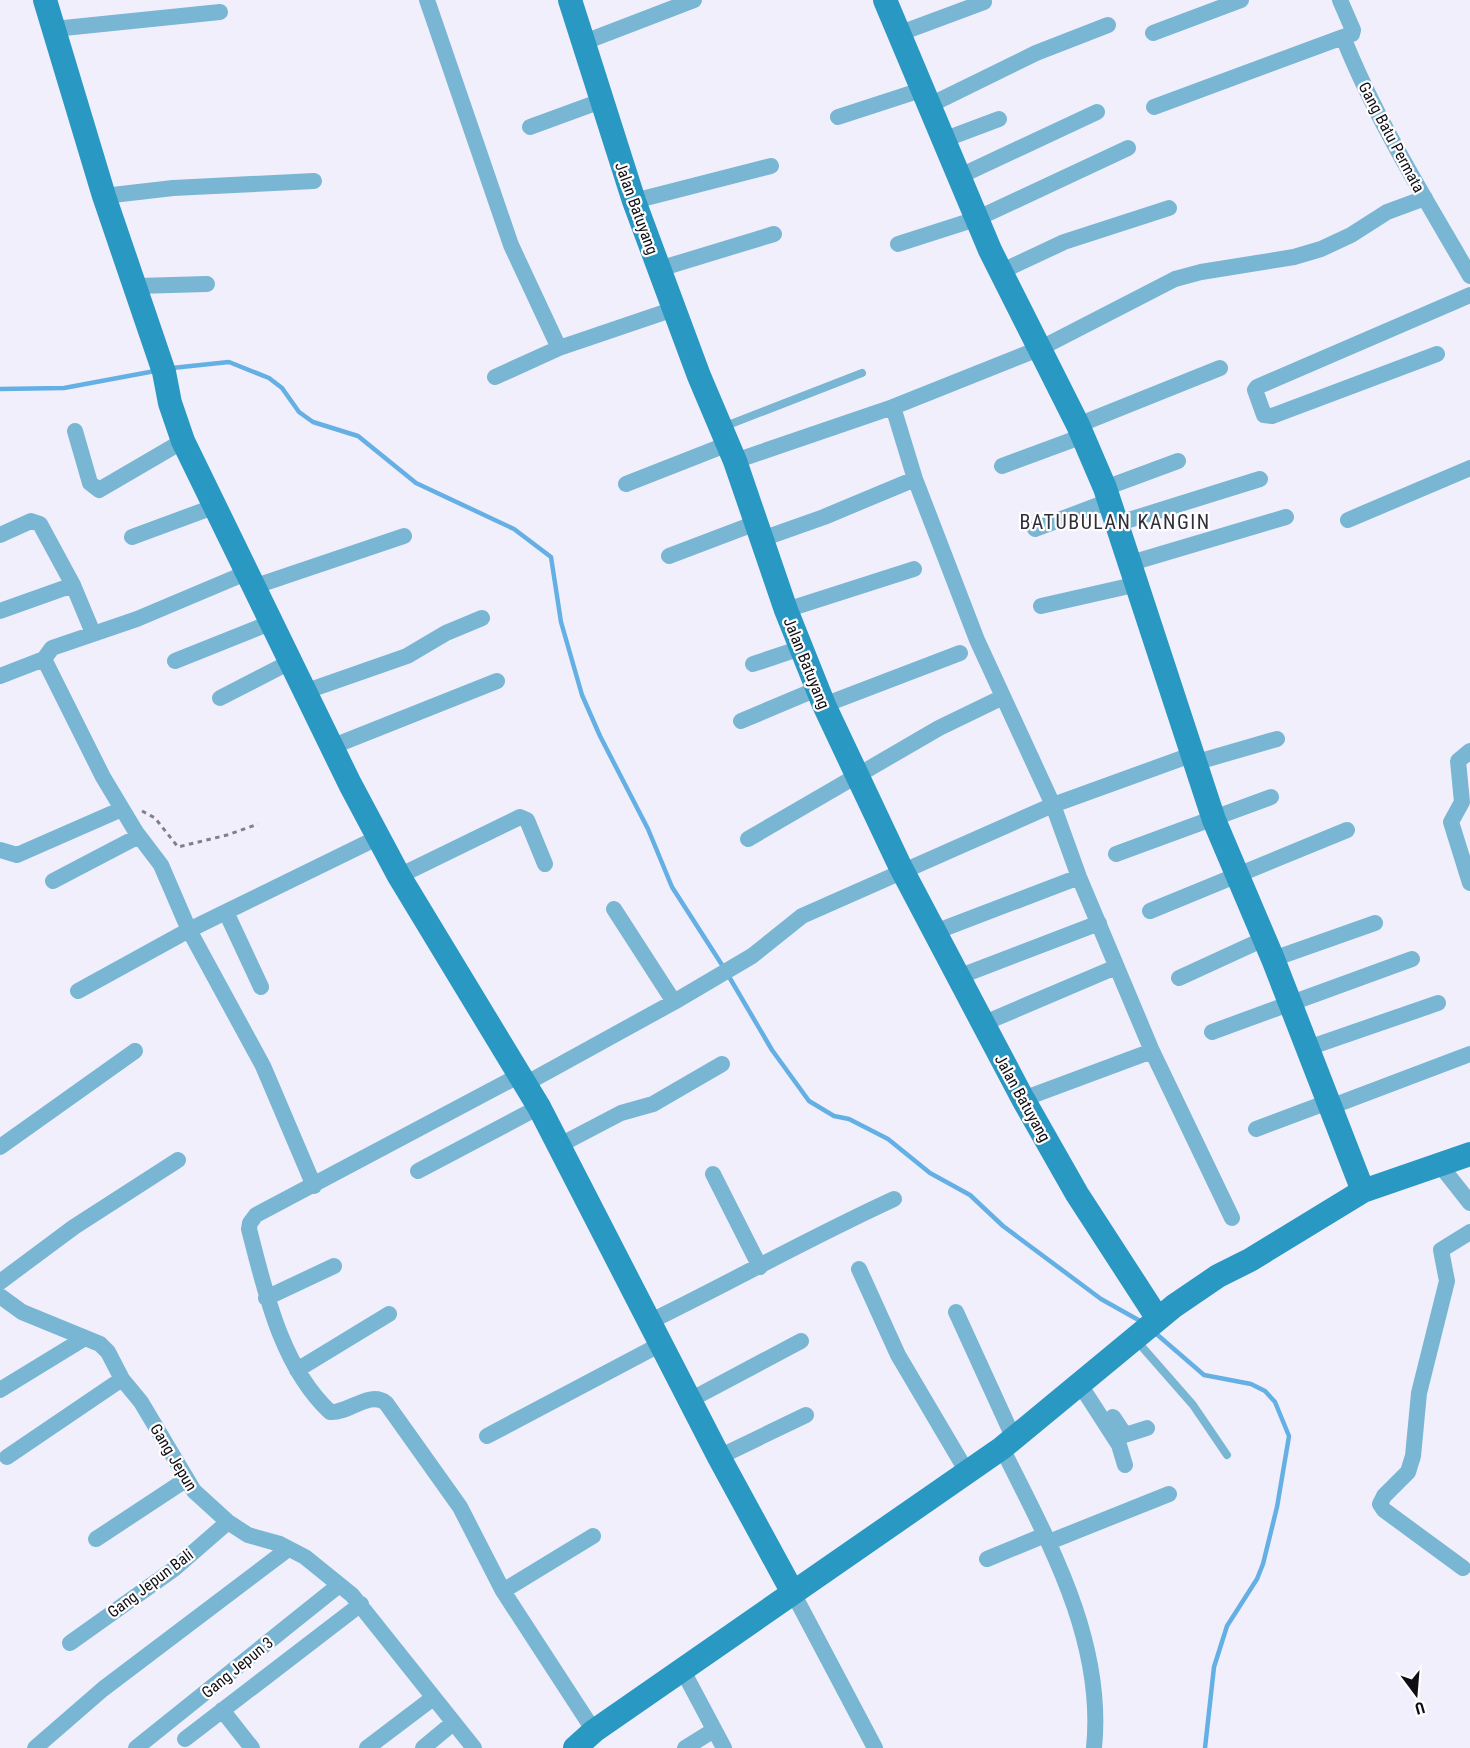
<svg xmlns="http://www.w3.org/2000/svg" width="1470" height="1748" viewBox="0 0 1470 1748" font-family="'Roboto Condensed',sans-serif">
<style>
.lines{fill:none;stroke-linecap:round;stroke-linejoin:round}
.stream{stroke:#64b0e4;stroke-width:4.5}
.path{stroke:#827f89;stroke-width:3;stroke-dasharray:4.5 4.5;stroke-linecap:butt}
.lane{stroke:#79b6d3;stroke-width:8}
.street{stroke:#79b6d3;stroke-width:16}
.secondary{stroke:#2998c2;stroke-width:24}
.labels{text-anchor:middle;stroke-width:4.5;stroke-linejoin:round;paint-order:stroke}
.street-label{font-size:16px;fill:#100e14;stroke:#fefefe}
.quarter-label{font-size:20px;letter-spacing:1.5px;fill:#312e3a;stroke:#fefefe}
</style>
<rect width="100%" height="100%" fill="#f2effc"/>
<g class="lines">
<path class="stream" d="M172 368 229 362 269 378 282 388 299 412 313 422 358 436 416 483 514 529 551 557 561 622 582 695 600 736 648 829 672 887 724 968
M0 389 64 388 155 371
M728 975 772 1050 809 1101 834 1116 849 1119 888 1139 930 1173 970 1195 1003 1226 1101 1299 1142 1322
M1153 1331 1204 1375 1251 1384 1265 1391 1275 1402 1289 1436 1277 1507 1263 1564 1257 1579 1227 1626 1214 1667 1205 1748"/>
<path class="path" d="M142 811 155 818 178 847 227 835 258 824"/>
<path class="lane" d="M723 427 862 373
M1136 1340 1193 1405 1227 1455"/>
<path class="street" d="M427 0 511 245 559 348
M1340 0 1353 30 1352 34 1343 37C1376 120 1425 198 1470 276
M54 29 220 12
M1153 33 1241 0
M898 34 984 2
M582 43 694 0
M928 106 1036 53 1108 25
M1154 107 1343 37
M838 117 921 90
M530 127 601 101
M943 140 999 119
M958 177 1097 112
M104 196 173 188 314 181
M634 201 771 166
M898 244 976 219 1128 148
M659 269 774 234
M1000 272 1064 242 1169 208
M137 286 207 284
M1437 354 1272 416 1264 415 1255 390 1257 387 1470 295
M495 377 559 348 674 309
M893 407 915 479 977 640 1053 805 1079 877 1152 1051 1232 1218
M1078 425 1220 368
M75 431 90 483 99 490 183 441
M735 461 893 407 1041 348 1175 279 1201 272 1294 257 1321 249 1351 235 1387 212 1425 198
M1002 466 1083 436
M626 484 728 444
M1105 488 1178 461
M1348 520 1470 468
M1116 524 1260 479
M1035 529 1109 501
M0 535 31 521 40 524 73 585 93 633
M132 537 216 506
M762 539 824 517 915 479
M669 556 756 523
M1131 563 1286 517
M253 587 404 536
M1041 606 1138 584
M786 610 914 569
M0 611 73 585
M44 659 103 777 136 832 161 865 189 930 263 1066 314 1186
M175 661 270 623
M753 664 801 648
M0 676 44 659 52 648 137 619 246 573
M304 692 407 656 446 633 482 618
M220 698 290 662
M824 705 960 653
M741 721 817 689
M331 747 497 681
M1470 751 1458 761 1462 802 1451 822 1470 883
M1194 763 1277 739
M748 839 939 728 1003 697
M0 850 17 855 122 809
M1116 854 1271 797
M399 876 520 817 527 820 545 864
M53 881 139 836
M614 909 674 1002
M1150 911 1347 830
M226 912 261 987
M935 932 1079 877
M1273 959 1375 923
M958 977 1099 923
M1179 978 1264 939
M78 991 189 930 379 837
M982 1024 1116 967
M1212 1032 1412 959
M1308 1048 1438 1003
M520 1075 256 1215 250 1223 249 1229C265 1291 281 1366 330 1412 348 1414 369 1390 386 1403L460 1507 503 1591 594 1731
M525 1084 674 1002 752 956 802 916 1053 805 1191 755
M1023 1099 1152 1051
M1330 1107 1470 1054
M1256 1129 1328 1102
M558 1146 621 1113 653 1104 722 1064
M0 1147 135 1051
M1440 1165 1470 1203
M418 1171 539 1107
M713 1174 760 1267
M859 1269 898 1355 967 1472
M0 1282 74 1227 178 1160
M0 1296 22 1312 100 1344 108 1352 122 1379 141 1402 194 1491 228 1522 248 1535 280 1544 305 1557 352 1595 474 1748
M266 1298 334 1266
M956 1312 1014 1439
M649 1322C731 1282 811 1237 894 1199
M297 1370 389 1314
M1079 1383 1119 1445 1125 1465
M0 1390 85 1338
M690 1400 801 1341
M1113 1417 1125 1435 1147 1428
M487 1436 661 1344
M1002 1448C1048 1541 1105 1640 1094 1748
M7 1457 122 1379
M719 1457 806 1415
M96 1539 187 1479
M1049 1542 1169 1494
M987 1559 1045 1535
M1463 1568 1384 1510 1380 1504 1384 1496 1408 1472 1413 1456 1419 1393 1447 1281 1441 1250 1470 1232
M503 1591 593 1536
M792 1591 875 1748
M70 1643 174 1569 228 1522
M682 1669 724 1748
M222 1710 252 1748
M185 1739 361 1604
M35 1748 103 1689 288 1549
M136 1748 338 1586
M367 1748 433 1698
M423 1748 453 1723
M685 1748 714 1730"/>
<path class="secondary" d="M45 0 104 196 164 372 170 403 183 441 350 784 399 876 539 1107 719 1457 792 1591
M570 0 634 201 699 376 735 461 786 610 824 705 900 866 1023 1099 1077 1194 1158 1319
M885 0 990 250 1078 425 1105 488 1214 820 1273 959 1363 1191
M575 1748 594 1731 1002 1448 1174 1306 1218 1276 1250 1260 1363 1191 1470 1154"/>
</g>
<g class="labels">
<g class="street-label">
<text transform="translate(1392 137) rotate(62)" y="6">Gang Batu Permata</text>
<text transform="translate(637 208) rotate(70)" y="6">Jalan Batuyang</text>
<text transform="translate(807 663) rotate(68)" y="6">Jalan Batuyang</text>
<text transform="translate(1023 1098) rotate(61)" y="6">Jalan Batuyang</text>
<text transform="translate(174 1457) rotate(59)" y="6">Gang Jepun</text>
<text transform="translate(150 1583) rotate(-37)" y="6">Gang Jepun Bali</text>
<text transform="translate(237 1667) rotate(-39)" y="6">Gang Jepun 3</text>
</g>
<g class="quarter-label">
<text x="1115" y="529">BATUBULAN KANGIN</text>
</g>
</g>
<g transform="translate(1416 1694) rotate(164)" stroke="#fefefe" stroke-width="4.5" paint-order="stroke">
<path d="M0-4.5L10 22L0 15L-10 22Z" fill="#100e14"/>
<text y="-9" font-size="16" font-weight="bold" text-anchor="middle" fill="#100e14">U</text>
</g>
</svg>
